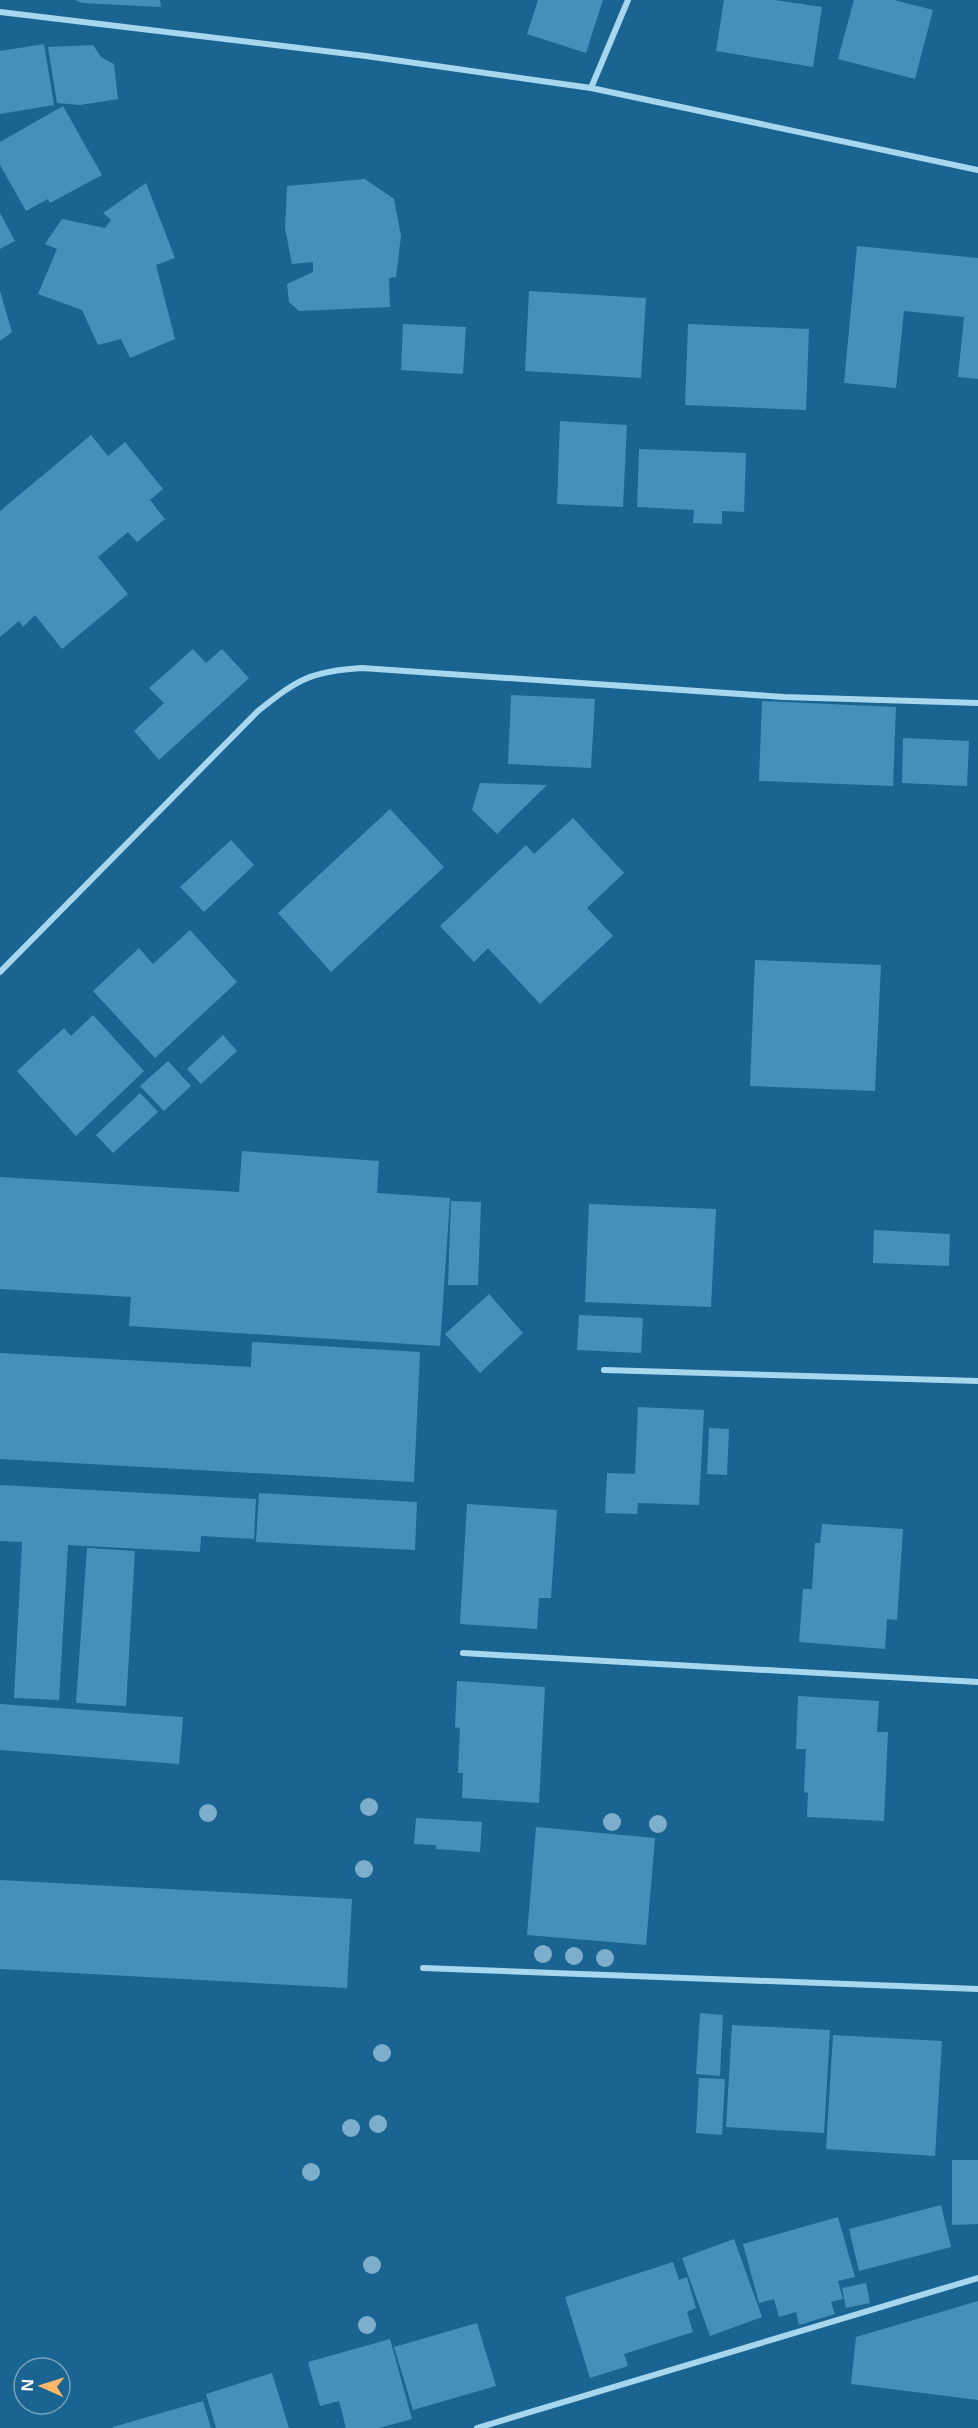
<svg xmlns="http://www.w3.org/2000/svg" width="978" height="2428" viewBox="0 0 978 2428" font-family="'Open Sans',sans-serif">
<style>
.building{fill:#4590ba}
.lines{fill:none;stroke-linecap:round;stroke-linejoin:round}
.minor{stroke:#a7d6ef;stroke-width:6}
.tree{fill:#7daecb}
</style>
<rect width="100%" height="100%" fill="#196491"/>
<path class="building" d="M75 0H160L161 7 82 3Z
M538 0H603L586 53 527 34Z
M724 0H774L822 7 813 67 716 51Z
M854 0H894L933 10 915 79 838 59Z
M44 44 54 105 0 114V51Z
M93 45 101 57 114 64 118 99 80 105 57 103 48 47Z
M63 106 102 175 50 203 48 199 26 211 0 165V142Z
M365 179 394 199 401 236 396 277 389 278 390 307 299 311 289 302 287 284 313 272V262L292 264 285 228 287 186Z
M146 183 175 258 156 265 175 339 130 358 121 339 98 345 82 310 38 294 57 249 45 244 62 219 105 228 111 220 103 213Z
M0 213 15 241 0 249Z
M857 246 978 258V379L958 377 964 317 904 311 896 388 844 383Z
M0 291 12 332 0 341Z
M529 291 646 298 641 378 525 371Z
M403 324 466 327 463 374 401 370Z
M688 324 809 329 806 410 685 405Z
M560 421 627 425 623 507 557 504Z
M91 435 108 456 125 442 163 489 150 500 165 519 137 542 128 532 98 557 128 594 62 649 35 615 23 627 19 621 0 637V511Z
M639 449 746 453 744 512 722 511V524L693 523 694 510 637 507Z
M193 649 206 663 222 649 249 678 159 760 134 731 164 703 149 688Z
M511 695 595 699 591 768 508 764Z
M762 701 896 707 893 786 759 781Z
M903 738 969 741 967 786 902 783Z
M480 783 547 785 497 834 472 810Z
M390 809 444 867 331 972 278 913Z
M573 818 624 873 587 908 613 936 540 1004 488 948 474 962 440 926 526 845 534 854Z
M231 840 254 865 204 912 180 887Z
M190 930 237 982 155 1058 93 991 139 948 153 964Z
M755 960 881 965 875 1091 750 1086Z
M93 1015 144 1071 76 1136 17 1071 64 1028 71 1036Z
M223 1035 237 1051 201 1084 187 1069Z
M168 1061 191 1086 164 1111 140 1086Z
M140 1093 158 1112 113 1153 96 1135Z
M242 1151 379 1161 377 1193 450 1198 440 1346 129 1326 131 1297 0 1289V1177L239 1192Z
M451 1201 481 1202 478 1285H448Z
M589 1204 716 1209 711 1307 585 1302Z
M874 1230 950 1234 949 1266 873 1263Z
M489 1294 523 1333 480 1373 445 1334Z
M579 1315 643 1318 641 1353 577 1350Z
M252 1342 420 1352 414 1482 0 1459V1353L251 1367Z
M638 1407 704 1410 699 1505 638 1503 637 1514 605 1513 607 1473 635 1474Z
M709 1428 729 1429 727 1475 707 1474Z
M0 1485 256 1499 254 1539 201 1536 200 1552 68 1545 59 1700 14 1698 22 1542 0 1541Z
M259 1493 417 1502 415 1550 256 1542Z
M467 1504 557 1510 551 1598H539L537 1629 460 1624Z
M822 1524 903 1529 897 1620 887 1619 885 1649 799 1642 803 1589H812L815 1543H820Z
M87 1548 135 1551 126 1706 76 1703Z
M457 1681 545 1687 539 1803 462 1798 463 1773H458L460 1728 455 1727Z
M798 1696 879 1701 877 1732H888L884 1821 807 1817 808 1793 804 1792 806 1749H796Z
M0 1704 183 1717 179 1764 0 1750Z
M416 1818 482 1822 480 1852 436 1849V1845L414 1844Z
M536 1827 655 1838 646 1945 527 1935Z
M0 1880 352 1899 347 1988 0 1969Z
M700 2013 723 2015 720 2076 696 2074Z
M732 2025 830 2030 824 2133 726 2127Z
M833 2035 942 2041 935 2156 826 2149Z
M699 2078 725 2079 722 2135 696 2133Z
M952 2160H978V2224L952 2225Z
M941 2205 951 2247 859 2271 849 2229Z
M838 2217 855 2277 838 2281 843 2299 831 2302 835 2314 799 2325 796 2312 779 2317 774 2299 759 2303 743 2244Z
M734 2239 762 2317 710 2336 682 2258Z
M673 2262 679 2280 687 2277 696 2308 687 2312 693 2332 624 2354 628 2366 590 2378 565 2297Z
M866 2283 870 2303 846 2308 842 2288Z
M978 2301V2400L851 2384 856 2337Z
M477 2323 496 2386 413 2410 394 2347Z
M390 2339 412 2419 379 2428H346L339 2401 320 2406 308 2362Z
M272 2373 289 2428H216L206 2394Z
M203 2401 211 2428H113V2427Z"/>
<g class="lines">
<path class="minor" d="M0 12 366 56 591 88 978 170
M591 88 628 0
M0 972 258 711C297 680 310 671 362 668L784 697 978 703
M604 1370 978 1381
M463 1653 978 1682
M423 1968 978 1989
M477 2428 978 2278"/>
</g>
<g class="tree">
<circle cx="369" cy="1807" r="9"/>
<circle cx="208" cy="1813" r="9"/>
<circle cx="612" cy="1822" r="9"/>
<circle cx="658" cy="1824" r="9"/>
<circle cx="364" cy="1869" r="9"/>
<circle cx="543" cy="1954" r="9"/>
<circle cx="574" cy="1956" r="9"/>
<circle cx="605" cy="1958" r="9"/>
<circle cx="382" cy="2053" r="9"/>
<circle cx="378" cy="2124" r="9"/>
<circle cx="351" cy="2128" r="9"/>
<circle cx="311" cy="2172" r="9"/>
<circle cx="372" cy="2265" r="9"/>
<circle cx="367" cy="2325" r="9"/>
</g>
<g transform="translate(42 2386) rotate(273)"><circle r="28" fill="#196491" stroke="#75a2bd" stroke-width="1.5"/>
<path d="M0-4.5L10 22L0 15L-10 22Z" fill="#ffb666"/>
<text y="-9" font-size="16" font-weight="bold" text-anchor="middle" fill="#ffffff">N</text>
</g>
</svg>
